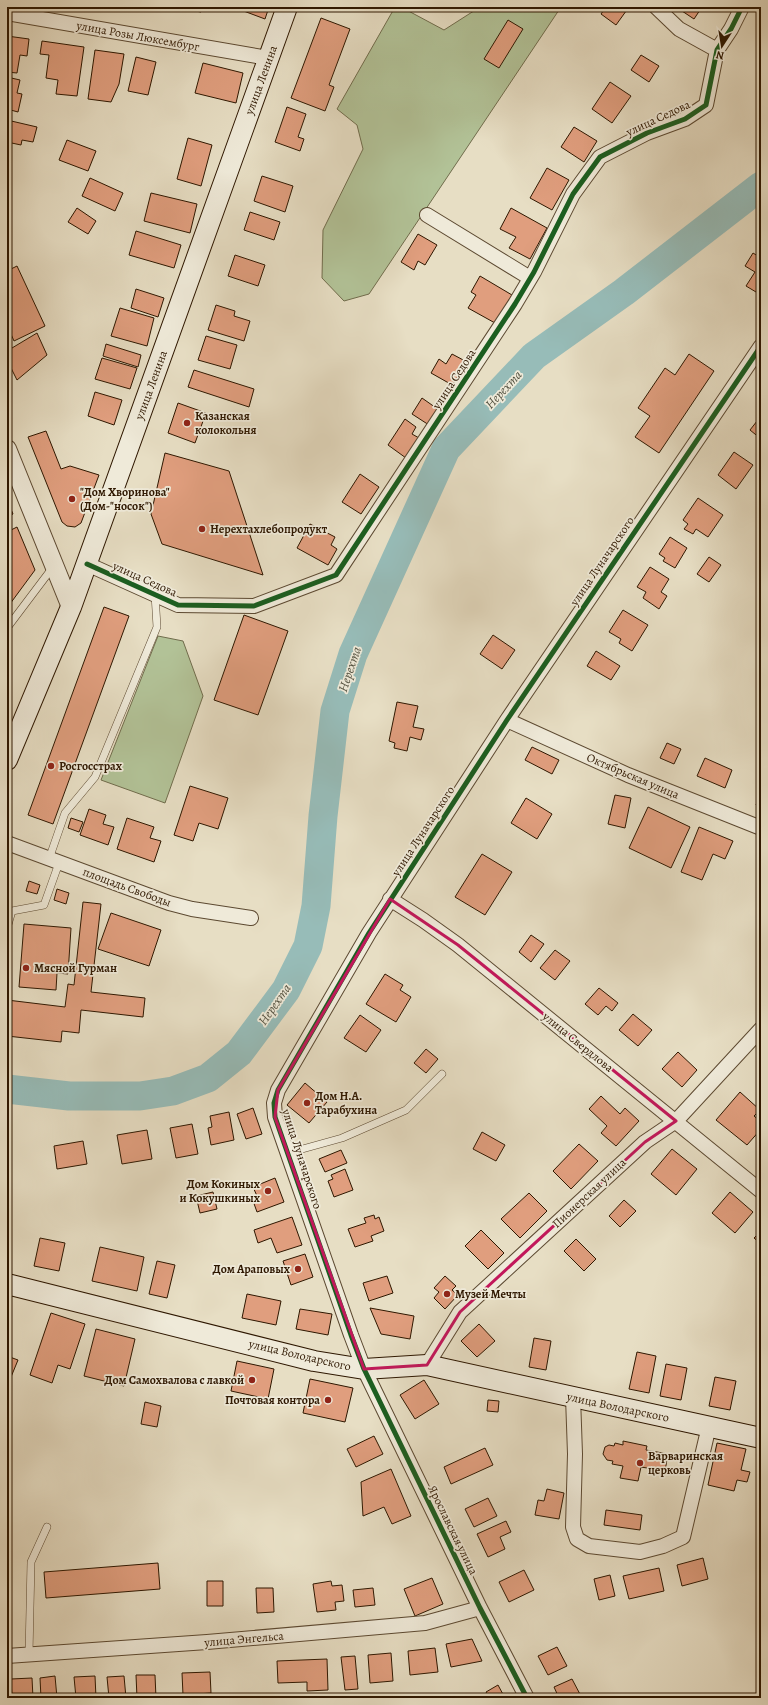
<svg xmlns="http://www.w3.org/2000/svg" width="768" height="1705" viewBox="0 0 768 1705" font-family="Alegreya,serif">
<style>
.green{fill:#b2c297;stroke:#706c4c}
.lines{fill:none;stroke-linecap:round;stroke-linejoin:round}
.river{stroke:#97bcb8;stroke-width:29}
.building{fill:#e09e7e;stroke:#2e1700}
.service-casing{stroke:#5c4931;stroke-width:8}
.minor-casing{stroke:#5c4931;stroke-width:16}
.tertiary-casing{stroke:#5c4931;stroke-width:20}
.secondary-casing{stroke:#2e1700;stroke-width:22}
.service{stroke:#efead9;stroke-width:7}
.minor{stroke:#efead9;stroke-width:14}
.tertiary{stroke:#efead9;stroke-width:18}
.secondary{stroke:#efead9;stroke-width:20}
.cycleway-casing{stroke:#efead9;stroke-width:8}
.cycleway{stroke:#1b5e20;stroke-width:5}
.marked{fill:none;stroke:#c2185b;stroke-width:3;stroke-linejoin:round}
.poi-dot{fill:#8f2418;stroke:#efead9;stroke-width:1.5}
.labels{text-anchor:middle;stroke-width:3.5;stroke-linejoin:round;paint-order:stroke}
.street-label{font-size:12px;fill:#2e1700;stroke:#efead9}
.poi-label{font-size:12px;font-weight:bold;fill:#2e1700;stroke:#efead9;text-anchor:start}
.water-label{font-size:13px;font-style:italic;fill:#535140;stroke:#efead9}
</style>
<rect width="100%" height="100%" fill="#e7dec4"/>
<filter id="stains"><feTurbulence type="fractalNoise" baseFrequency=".005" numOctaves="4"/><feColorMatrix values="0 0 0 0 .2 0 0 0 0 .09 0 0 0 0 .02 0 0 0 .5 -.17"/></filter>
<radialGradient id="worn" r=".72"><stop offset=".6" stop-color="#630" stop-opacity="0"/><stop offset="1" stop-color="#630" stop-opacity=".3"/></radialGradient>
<path class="green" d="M395 7H401L444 30 480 7H561L369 294 344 301 322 278 323 230 363 149 357 125 337 109Z
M158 636 183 641 203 696 165 803 101 780Z"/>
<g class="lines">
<path class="river" d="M7 1089 69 1096H140L173 1091 208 1078 239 1053 286 990 308 946 316 906 323 816 335 711 353 654 446 449 534 356 624 292 761 186"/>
</g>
<path class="building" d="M173 7H202L201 12Z
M233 7H269L265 19Z
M606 7H629L616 25 601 14Z
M676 7H702L694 19Z
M321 18 350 29 329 85 334 87 325 111 291 98Z
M508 20 523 29 499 68 484 59Z
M7 36 29 39 27 56 20 55 17 73 7 72Z
M42 41 84 47 77 96 56 94 58 80 46 78 49 55 40 54Z
M95 50 124 54 119 84 111 102 88 99Z
M641 55 659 66 649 82 631 70Z
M136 57 156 62 148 95 128 91Z
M203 63 243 73 236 103 195 93Z
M7 77 20 80 17 93 22 94 18 112 7 109Z
M610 82 631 96 612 123 592 109Z
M287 107 306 114 298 137 304 139 300 151 275 142Z
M7 120 37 127 33 142 22 140 21 145 7 142Z
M574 127 597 141 584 162 561 147Z
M188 138 212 145 201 186 177 179Z
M67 140 96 151 88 171 59 160Z
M547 168 569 180 552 210 530 198Z
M262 176 293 186 285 212 254 201Z
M90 178 123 193 115 211 82 196Z
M151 193 197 204 190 233 144 221Z
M77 208 96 221 88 234 68 222Z
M511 208 547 228 530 259 509 248 516 237 500 229Z
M250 212 280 222 274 240 244 230Z
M136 231 181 245 174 268 129 255Z
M418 234 437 245 425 265 418 261 414 270 401 262Z
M753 253 761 258V295L746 286 755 272 745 266Z
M235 255 265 265 258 286 228 276Z
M17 266 45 326 14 341 7 325V271Z
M480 276 512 295 495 323 468 308 476 295 471 292Z
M136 289 164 298 158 317 131 308Z
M216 305 235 311 234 316 250 321 244 341 208 330Z
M120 308 154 318 147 346 111 336Z
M37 333 47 355 17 380 7 360V351Z
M206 336 237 345 230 369 198 360Z
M106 344 141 355 138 367 103 356Z
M452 354 467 362 454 386 431 373 439 359 446 364Z
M689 354 714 371 659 453 635 437 650 416 638 408 665 368 675 375Z
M102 358 137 368 130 389 95 379Z
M194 370 254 389 249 407 188 387Z
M95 392 122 400 114 425 88 416Z
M422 398 439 410 429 425 412 414Z
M178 403 206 413 195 443 168 433Z
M761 416V439L750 430Z
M405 419 416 427 412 434 419 438 406 458 388 445Z
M46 431 61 469 70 466 99 475 81 523 75 527 67 526 62 522 28 437Z
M734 452 753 465 736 489 718 475Z
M165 453 229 471 263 575 162 544 151 514Z
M360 474 379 487 361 514 342 502Z
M698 498 723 515 708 537 696 529 693 534 684 529 688 524 683 520Z
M7 500 13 514 7 517Z
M310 524 335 537 331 545 337 549 328 565 297 548Z
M17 527 35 570 7 608V532Z
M670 537 687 548 675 568 663 561 665 558 659 554Z
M709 557 721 565 709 582 697 574Z
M650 567 669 579 661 592 667 596 659 609 643 598 646 592 637 587Z
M104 607 129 616 53 824 28 815Z
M623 610 648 625 632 651 619 643 621 639 609 632Z
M244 615 288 631 258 715 214 700Z
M493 635 515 650 502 669 480 654Z
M596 651 620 666 611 680 587 666Z
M397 702 418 706 413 727 424 729 421 740 410 737 407 751 394 748 395 743 389 741Z
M667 743 681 749 674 764 660 758Z
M532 747 559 760 552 774 525 760Z
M705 758 732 770 725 788 697 776Z
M190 786 228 798 218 829 199 823 193 841 174 835Z
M761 792V807L756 805Z
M615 795 631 798 625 828 608 824Z
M526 798 552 814 537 839 511 823Z
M648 807 690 827 671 868 629 848Z
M89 809 106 815 103 824 114 827 108 845 80 835Z
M71 818 83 822 79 832 68 828Z
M127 818 154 827 150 838 161 841 154 862 117 849Z
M699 827 733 841 725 859 713 854 702 880 681 872Z
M482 854 512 872 485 915 455 897Z
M29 881 40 885 37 894 26 891Z
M57 889 69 893 66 904 54 900Z
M83 902 101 904 91 992 145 998 143 1017 81 1010 79 1033 62 1031 61 1042 7 1036V1000L65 1007 68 984 74 985Z
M111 913 161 930 149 966 98 949Z
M24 924 71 928 68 974 57 973 56 990 19 987Z
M531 935 544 944 531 962 519 952Z
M555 950 570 961 555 980 540 968Z
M385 974 403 985 400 990 411 997 396 1022 366 1004Z
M599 988 618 1003 612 1011 606 1006 598 1015 585 1004Z
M633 1014 652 1030 638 1046 619 1030Z
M360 1015 381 1030 366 1052 344 1038Z
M426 1049 438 1059 426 1073 414 1063Z
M678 1052 697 1070 682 1087 662 1069Z
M305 1083 327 1102 309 1123 287 1105Z
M740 1092 760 1110 754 1116 761 1122V1129L747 1145 716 1120Z
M601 1096 620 1114 625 1108 639 1121 616 1146 601 1133 607 1126 589 1109Z
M253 1108 262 1134 246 1139 237 1114Z
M229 1112 234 1140 211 1145 208 1128 212 1127 210 1116Z
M192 1124 198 1154 176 1158 170 1128Z
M147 1130 152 1159 122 1164 117 1135Z
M482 1132 505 1145 496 1161 473 1149Z
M83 1141 87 1164 57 1169 54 1146Z
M579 1144 598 1161 571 1189 553 1171Z
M672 1149 697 1169 676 1195 651 1174Z
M341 1150 347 1163 325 1172 319 1159Z
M345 1169 353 1190 334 1197 328 1181 333 1179 331 1175Z
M275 1178 284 1202 257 1212 252 1198 257 1196 253 1187Z
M213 1192 217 1209 200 1213 196 1196Z
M730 1192 753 1212 735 1233 712 1213Z
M529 1193 547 1211 520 1238 501 1219Z
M624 1200 636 1211 620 1227 609 1216Z
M374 1215 375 1219 379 1217 384 1231 371 1236 373 1241 355 1247 348 1229 366 1223 364 1218Z
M292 1217 302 1245 277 1253 271 1238 258 1243 254 1230Z
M481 1230 504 1253 488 1269 465 1246Z
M761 1231V1244L754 1238Z
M40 1238 65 1243 59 1271 34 1266Z
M576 1239 596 1259 584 1271 564 1251Z
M100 1247 144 1257 137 1291 92 1281Z
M305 1254 313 1277 291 1285 283 1261Z
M157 1261 175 1265 167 1298 149 1294Z
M387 1276 393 1293 369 1301 363 1283Z
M445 1276 456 1286 452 1290 458 1295 445 1309 434 1298 439 1292 434 1288Z
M247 1294 281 1301 276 1325 242 1318Z
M370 1308 414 1316 410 1339 381 1334Z
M300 1309 332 1314 328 1335 296 1329Z
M51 1313 85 1324 70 1369 58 1365 52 1383 30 1375Z
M479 1324 495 1341 477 1357 461 1341Z
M96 1329 135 1339 124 1386 84 1376Z
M534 1338 551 1341 546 1370 529 1367Z
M637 1352 656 1356 649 1393 629 1389Z
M7 1356 18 1360 11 1377 7 1376Z
M237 1361 274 1369 268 1399 231 1391Z
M666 1364 687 1368 681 1400 660 1396Z
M715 1377 736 1381 730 1410 709 1406Z
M310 1379 353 1388 345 1422 303 1413Z
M424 1380 439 1404 415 1419 400 1395Z
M488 1400 499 1401 498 1412 487 1411Z
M145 1402 161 1406 157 1427 141 1424Z
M374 1436 383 1454 356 1467 347 1449Z
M623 1441 647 1446 646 1450 668 1454 665 1471 641 1467 638 1481 620 1478 623 1466 612 1464 613 1461 607 1460 603 1454 605 1447 609 1445 614 1446 615 1443 623 1445Z
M717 1443 746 1449 741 1470 750 1472 747 1482 737 1480 734 1491 708 1485Z
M485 1448 493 1465 451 1484 444 1467Z
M391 1469 411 1516 392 1524 384 1507 363 1516 361 1482Z
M547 1489 564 1493 559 1519 535 1515 538 1500 544 1501Z
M488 1498 497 1516 474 1527 465 1509Z
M606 1510 642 1515 640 1530 604 1525Z
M506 1521 511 1532 500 1537 505 1549 488 1557 477 1534Z
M703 1558 708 1579 682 1586 677 1565Z
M158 1563 160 1589 46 1598 44 1572Z
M659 1568 664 1591 629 1599 623 1576Z
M524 1570 534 1590 509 1602 499 1582Z
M610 1575 615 1596 599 1600 594 1579Z
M432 1578 443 1604 415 1616 404 1589Z
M207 1581H223V1606H207Z
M331 1581 332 1586 342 1585 344 1601 335 1602 336 1610 317 1612 313 1584Z
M256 1588H273L274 1612 257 1613Z
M373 1588 375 1605 355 1607 353 1590Z
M472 1639 482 1661 451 1667 446 1644Z
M557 1647 567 1666 548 1675 538 1656Z
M435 1648 438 1672 410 1675 408 1651Z
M391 1653 393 1681 370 1683 368 1655Z
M355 1656 358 1689 345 1690 341 1657Z
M327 1659 328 1690 307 1691V1682L278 1683 277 1661Z
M210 1672 211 1693 183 1695 182 1673Z
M136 1675H155L156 1698H137Z
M55 1676 57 1698H41L40 1678Z
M95 1676 96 1698H76L74 1677Z
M124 1676 126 1698H109L107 1677Z
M32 1678 33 1698H12L11 1679Z
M572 1679 582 1698H559L554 1687Z
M498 1685 505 1698H489L486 1692Z"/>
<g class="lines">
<g class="service-casing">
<path id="service" d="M7 628 53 567
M49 859 65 813 95 777 157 627 155 594
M7 928 12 911 44 905 59 863
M288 1153 342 1138 406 1110 442 1074
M29 1654 31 1562 47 1527"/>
</g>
<g class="minor-casing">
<path id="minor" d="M656 7 679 29 717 50
M7 13 268 58
M427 215 530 278
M87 564 178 605 254 606 336 575 515 304 534 272 573 194 600 157 647 133 685 119 706 105 717 50 731 29 742 7
M507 720 628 775 761 828
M7 843 169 903 192 909 251 918
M390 899 423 920 458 945 761 1191
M427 1365 460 1312 645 1142 676 1121 761 1029
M573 1397 575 1454 573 1527 577 1539 589 1546 640 1552 663 1546 683 1537 709 1426
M7 1656 207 1642 425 1623 480 1608
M527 1698 480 1608 364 1369 351 1335 275 1117 274 1103 278 1090 369 933 507 720 761 346"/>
</g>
<g class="tertiary-casing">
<path id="tertiary" d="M7 449 71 607"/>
</g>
<g class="secondary-casing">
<path id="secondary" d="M7 760 71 607 287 7
M7 1284 314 1361 364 1369 427 1365 761 1438"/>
</g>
<use href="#service" class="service"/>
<use href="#minor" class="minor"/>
<use href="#tertiary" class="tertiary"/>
<use href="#secondary" class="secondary"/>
<g class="cycleway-casing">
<path id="cycleway" d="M87 564 178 605 254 606 336 575 515 304 534 272 573 194 600 157 647 133 685 119 706 105 717 50 731 29 742 7
M527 1698 480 1608 364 1369 351 1335 275 1117 274 1103 278 1090 369 933 507 720 761 346"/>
</g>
<use href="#cycleway" class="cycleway"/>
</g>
<path class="marked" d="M390 899 458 945 676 1121 645 1142 460 1312 427 1365 364 1369 275 1117 278 1090Z"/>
<g class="poi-dot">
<circle cx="187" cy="423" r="4"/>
<circle cx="72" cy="499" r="4"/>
<circle cx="202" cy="529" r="4"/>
<circle cx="51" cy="766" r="4"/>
<circle cx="26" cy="968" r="4"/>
<circle cx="307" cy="1103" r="4"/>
<circle cx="268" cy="1191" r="4"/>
<circle cx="298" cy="1269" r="4"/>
<circle cx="447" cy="1294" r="4"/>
<circle cx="252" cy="1380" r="4"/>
<circle cx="328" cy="1400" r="4"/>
<circle cx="640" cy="1463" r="4"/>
</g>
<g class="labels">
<g class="street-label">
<text transform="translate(138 36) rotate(10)" y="4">улица Розы Люксембург</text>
<text transform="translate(261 80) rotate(-70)" y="4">улица Ленина</text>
<text transform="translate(658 118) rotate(-25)" y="4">улица Седова</text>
<text transform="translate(454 379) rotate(-57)" y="4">улица Седова</text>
<text transform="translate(151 385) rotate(-70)" y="4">улица Ленина</text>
<text transform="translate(602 561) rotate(-56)" y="4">улица Луначарского</text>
<text transform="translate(145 579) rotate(24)" y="4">улица Седова</text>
<text transform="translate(633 776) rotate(23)" y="4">Октябрьская улица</text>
<text transform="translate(423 831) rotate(-57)" y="4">улица Луначарского</text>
<text transform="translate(127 887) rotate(20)" y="4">площадь Свободы</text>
<text transform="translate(578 1042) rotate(39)" y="4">улица Свердлова</text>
<text transform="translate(302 1159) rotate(72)" y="4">улица Луначарского</text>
<text transform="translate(589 1193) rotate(-43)" y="4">Пионерская улица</text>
<text transform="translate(300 1355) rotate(13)" y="4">улица Володарского</text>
<text transform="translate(618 1407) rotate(12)" y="4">улица Володарского</text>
<text transform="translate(453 1530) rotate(64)" y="4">Ярославская улица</text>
<text transform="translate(244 1639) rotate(-5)" y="4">улица Энгельса</text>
</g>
<g class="poi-label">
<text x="195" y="420">Казанская<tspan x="195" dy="14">колокольня</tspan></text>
<text x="80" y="496">"Дом Хворинова"<tspan x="80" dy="14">(Дом-"носок")</tspan></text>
<text x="210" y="533">Нерехтахлебопродукт</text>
<text x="59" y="770">Росгосстрах</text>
<text x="34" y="972">Мясной Гурман</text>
<text x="315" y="1100">Дом Н.А.<tspan x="315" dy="14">Тарабухина</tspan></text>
<text x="260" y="1188" text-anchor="end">Дом Кокиных<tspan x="260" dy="14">и Кокушкиных</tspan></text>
<text x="290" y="1273" text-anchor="end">Дом Араповых</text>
<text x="455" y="1298">Музей Мечты</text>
<text x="244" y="1384" text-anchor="end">Дом Самохвалова с лавкой</text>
<text x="320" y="1404" text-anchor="end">Почтовая контора</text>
<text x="648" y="1460">Варваринская<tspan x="648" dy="14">церковь</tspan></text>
</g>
<g class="water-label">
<text transform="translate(503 389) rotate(-47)" y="5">Нерехта</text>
<text transform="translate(349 669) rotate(-71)" y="5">Нерехта</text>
<text transform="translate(274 1004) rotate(-55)" y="5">Нерехта</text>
</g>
</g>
<rect width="768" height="1705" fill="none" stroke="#e7dec4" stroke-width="24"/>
<rect x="8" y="8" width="752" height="1689" fill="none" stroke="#2e1700" stroke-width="2"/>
<rect x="12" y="12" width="744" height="1681" fill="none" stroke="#2e1700"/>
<g transform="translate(722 46) rotate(192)" stroke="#efead9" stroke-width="3" paint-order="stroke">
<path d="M0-3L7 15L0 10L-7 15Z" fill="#2e1700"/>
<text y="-6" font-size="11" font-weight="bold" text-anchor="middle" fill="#2e1700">N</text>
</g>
<rect width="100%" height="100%" filter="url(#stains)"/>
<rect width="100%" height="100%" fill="url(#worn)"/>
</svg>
